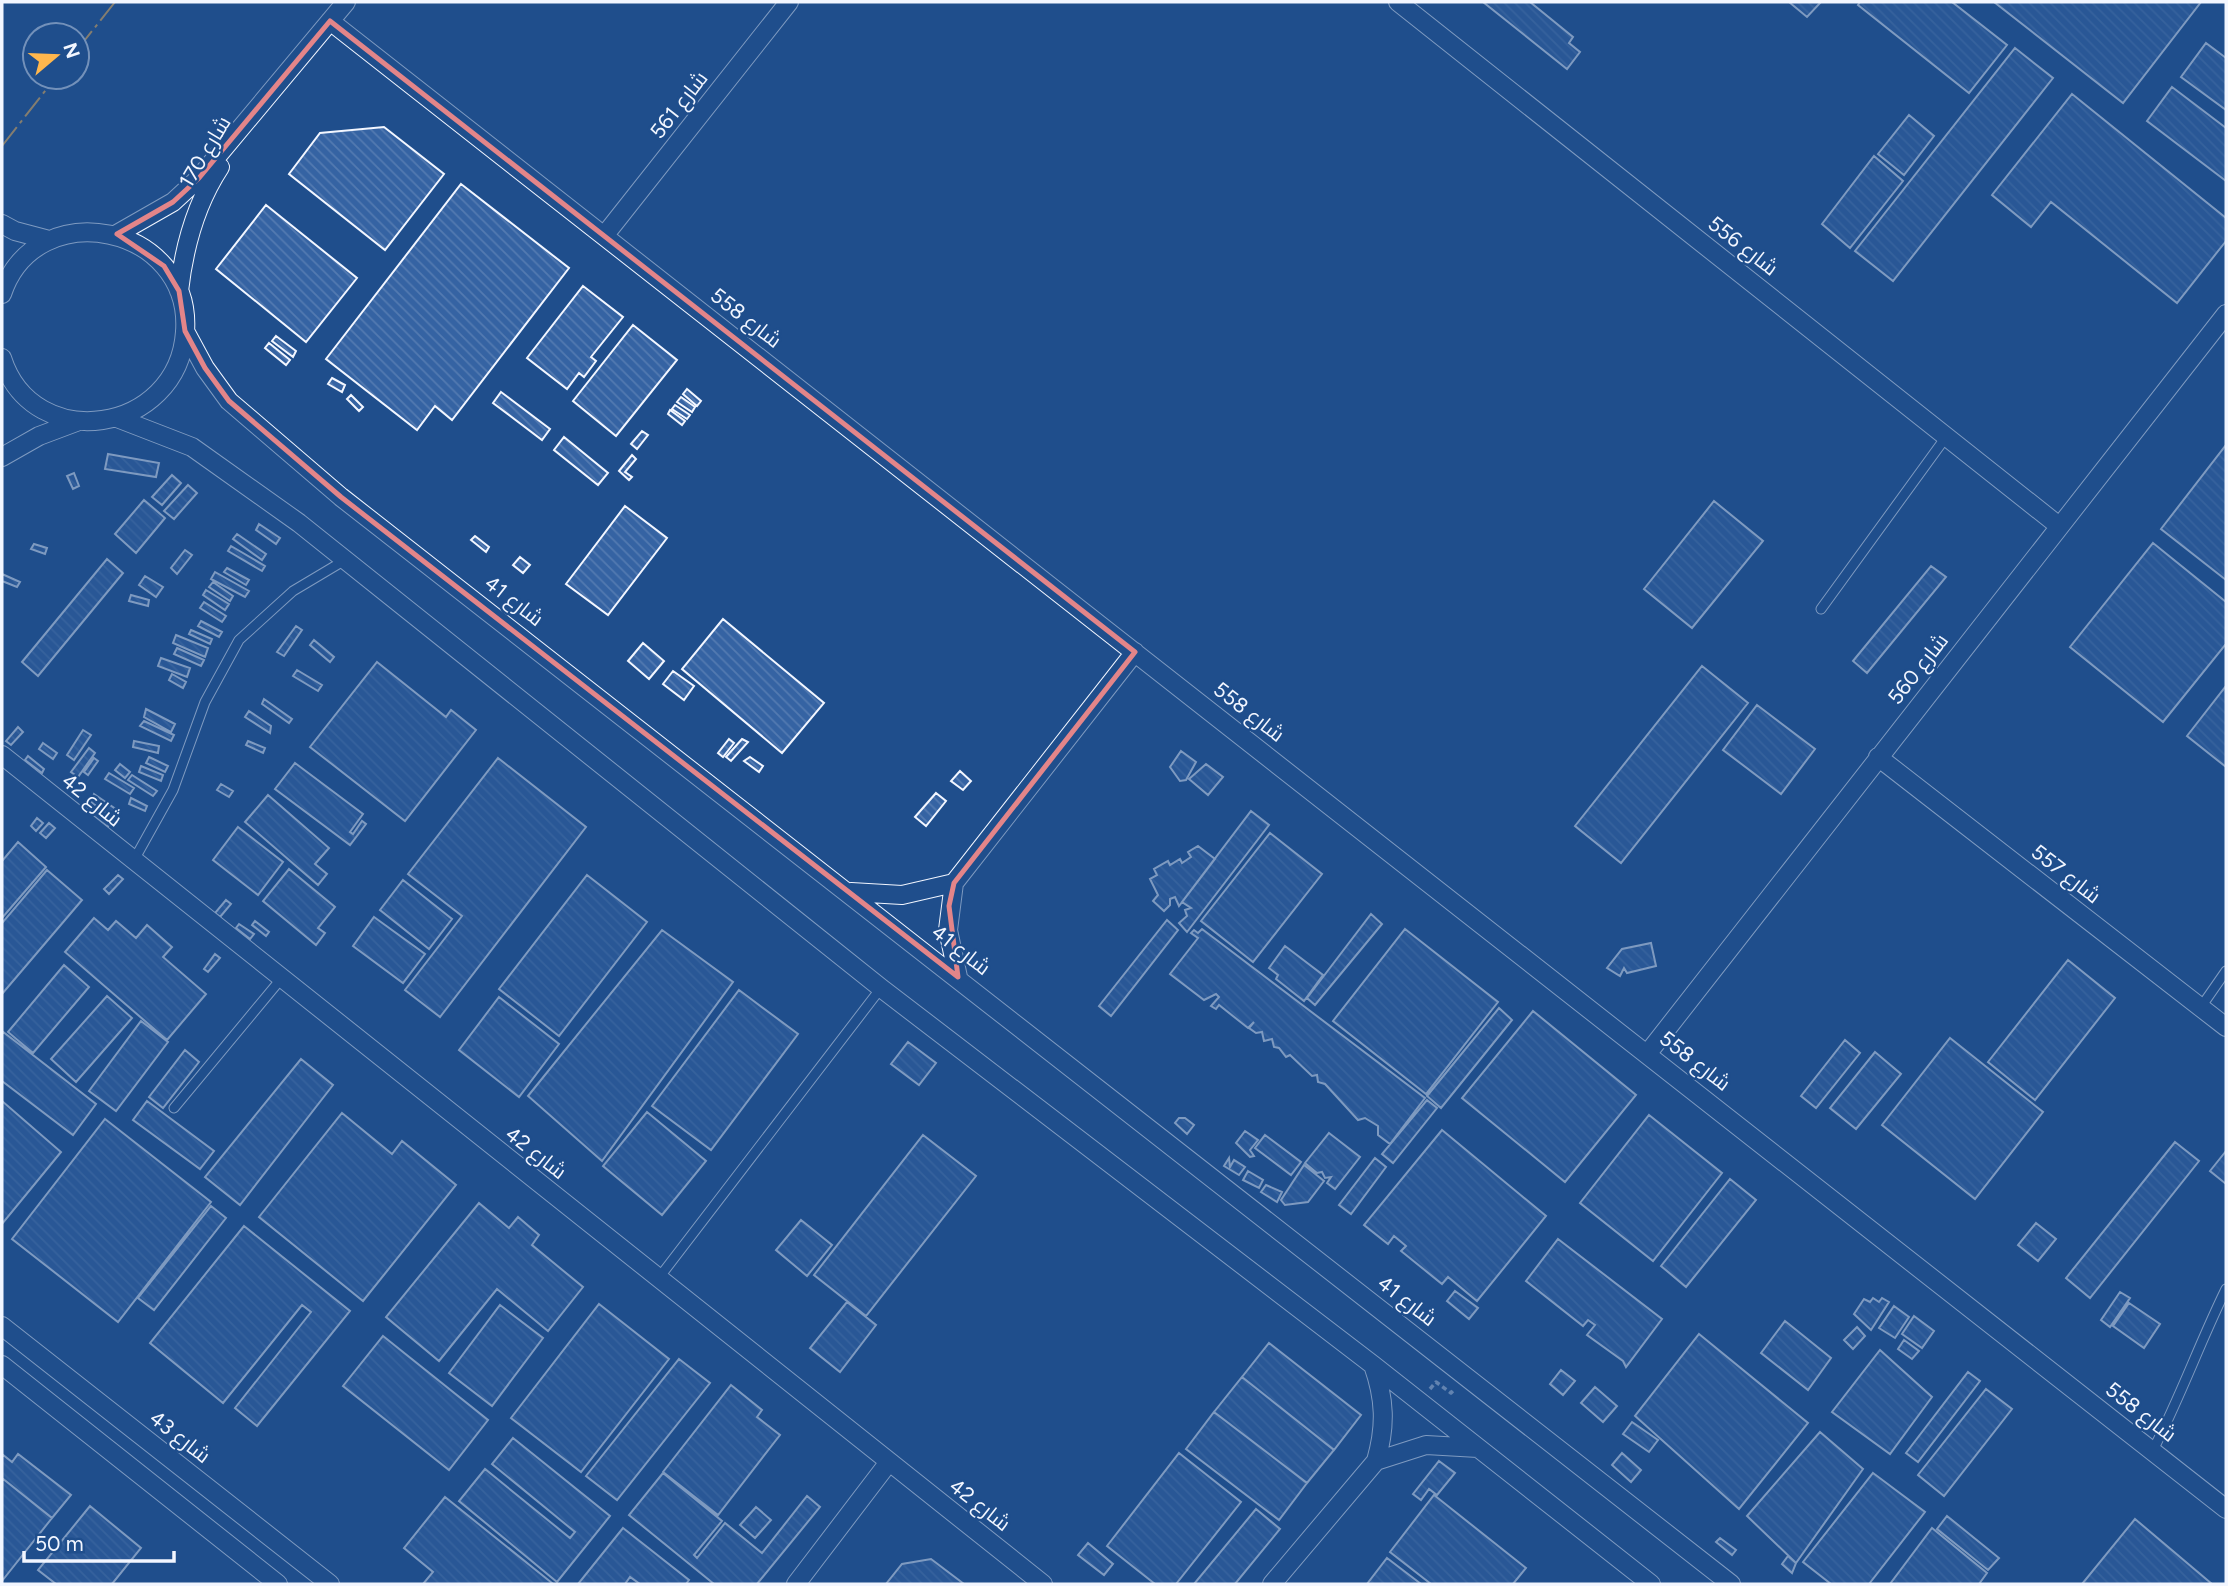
<svg xmlns="http://www.w3.org/2000/svg" width="2228" height="1586" viewBox="0 0 2228 1586" font-family="Figtree,Cairo,sans-serif">
<style>
.building{fill:url(#building-back-hatch);stroke:#f2f6ff;stroke-width:2}
.lines{fill:none;stroke-linecap:round;stroke-linejoin:round}
.lane-casing{stroke:#f2f6ff;stroke-width:11}
.street-casing{stroke:#f2f6ff;stroke-width:20}
.path{stroke:#b3c4dc;stroke-width:3.5;stroke-dasharray:5 3.5;stroke-linecap:butt}
.lane{stroke:#1f4e8c;stroke-width:9}
.street{stroke:#1f4e8c;stroke-width:18}
.power{stroke:#ffb74d;stroke-width:2;stroke-dasharray:24 5 3.5 5;stroke-linecap:butt}
.marked{fill:none;stroke:#e38589;stroke-width:5;stroke-linejoin:round}
.labels{text-anchor:middle;stroke-width:5;stroke-linejoin:round;paint-order:stroke}
.street-label{font-size:21px;fill:#f2f6ff;stroke:#1f4e8c}
</style>
<defs>
<pattern id="building-back-hatch" width="6" height="6" patternUnits="userSpaceOnUse" patternTransform="scale(1.75)"><rect width="6" height="6" fill="#3563a3"/><path d="M-1 5l2 2M0 0l6 6M5-1l2 2" fill="none" stroke="#537ab1"/></pattern>
</defs>
<rect width="100%" height="100%" fill="#1f4e8c"/>
<path class="building" d="M1483 2H1530L1573 37 1569 43 1580 52 1567 69Z
M1789 2H1821L1807 17Z
M1860 2H1952L2007 45 1969 93 1858 5Z
M1994 2H2201L2123 103Z
M2206 43 2226 58V110L2181 77Z
M2015 48 2053 78 1893 281 1855 251Z
M2172 87 2226 128V181L2147 121Z
M2072 94 2226 218V241L2177 303 2051 202 2031 227 1992 195Z
M1909 115 1934 136 1904 175 1878 154Z
M384 127 444 174 385 250 289 174 320 133Z
M1874 156 1903 181 1850 248 1822 224Z
M461 184 569 268 452 420 435 406 417 430 326 359Z
M266 205 357 278 306 342 216 269Z
M583 286 623 317 591 357 596 361 584 377 579 373 567 389 527 358Z
M633 325 677 360 616 436 573 401Z
M276 336 296 351 293 357 272 341Z
M269 343 290 360 286 365 265 348Z
M332 378 345 385 342 392 328 384Z
M687 389 701 401 697 406 683 394Z
M501 392 550 429 542 440 493 403Z
M351 395 363 407 359 411 347 399Z
M681 397 695 407 692 412 677 402Z
M675 405 690 415 687 419 672 409Z
M670 410 685 421 682 425 668 414Z
M642 431 648 435 637 449 631 444Z
M564 437 608 473 598 485 554 450Z
M2226 445V580L2161 529Z
M108 454 159 463 156 477 105 469Z
M632 455 636 459 625 472 632 477 629 480 619 471Z
M74 473 79 486 73 489 67 476Z
M172 475 181 483 162 505 152 497Z
M188 485 197 493 174 519 164 511Z
M144 500 165 518 136 553 115 534Z
M1714 501 1763 541 1692 628 1644 589Z
M625 506 667 538 608 615 566 584Z
M259 524 280 538 276 544 256 530Z
M237 534 266 554 262 560 233 539Z
M475 536 489 547 486 552 471 540Z
M2153 543 2226 602V644L2163 722 2070 647Z
M34 544 47 548 45 554 31 549Z
M231 546 265 566 262 571 228 551Z
M185 550 192 555 177 574 171 568Z
M520 557 530 565 523 573 513 565Z
M107 559 123 573 38 676 22 662Z
M1931 566 1946 577 1867 673 1853 661Z
M227 568 249 580 246 585 224 572Z
M215 572 249 591 245 597 211 579Z
M2 574 20 582 17 587 2 581Z
M145 576 163 587 156 597 139 585Z
M213 582 233 596 230 601 209 587Z
M206 590 229 604 225 610 203 595Z
M131 595 149 600 148 606 129 601Z
M204 602 226 616 222 622 200 608Z
M723 619 824 703 782 753 682 669Z
M201 621 222 632 219 637 198 626Z
M296 626 302 630 284 656 277 652Z
M191 630 212 639 210 644 189 634Z
M176 635 208 648 205 657 173 643Z
M314 640 334 657 330 662 310 645Z
M643 643 664 661 649 679 628 661Z
M177 648 204 660 201 666 174 654Z
M161 658 190 668 187 677 158 666Z
M377 662 446 717 451 710 476 730 405 821 310 747Z
M1702 666 1748 703 1621 863 1575 826Z
M297 670 322 685 318 691 293 676Z
M673 671 694 686 684 700 663 684Z
M172 674 186 682 183 688 169 680Z
M2226 686V767L2187 736Z
M264 699 292 719 289 723 262 704Z
M1757 705 1815 749 1781 794 1723 750Z
M146 709 175 724 171 732 144 717Z
M249 711 271 726 270 733 245 717Z
M144 721 174 735 171 741 140 726Z
M18 727 23 732 11 745 6 741Z
M83 730 91 735 74 760 67 755Z
M729 739 734 743 723 757 718 753Z
M742 739 748 742 731 761 726 757Z
M134 741 159 746 158 753 133 747Z
M248 741 265 748 263 753 246 745Z
M43 743 57 753 53 759 39 749Z
M89 748 95 753 78 777 71 772Z
M1181 751 1196 762 1186 780 1180 781 1170 767Z
M28 756 44 769 42 773 25 760Z
M149 757 168 766 165 772 146 763Z
M750 757 763 766 759 772 744 761Z
M94 758 98 761 88 775 84 772Z
M498 758 586 827 440 1017 405 990 462 916 408 874Z
M295 763 363 814 350 832 353 834 362 821 366 824 350 845 275 789Z
M120 764 130 772 125 778 115 770Z
M1206 764 1223 777 1208 795 1189 779Z
M141 766 163 775 161 781 139 772Z
M960 771 971 781 963 790 951 781Z
M109 773 134 788 130 794 105 779Z
M132 775 157 791 153 796 128 780Z
M221 784 233 791 229 797 217 790Z
M936 793 946 801 926 826 915 817Z
M94 794 117 810 114 819 91 802Z
M268 795 329 848 315 864 327 874 318 885 245 822Z
M131 798 147 806 145 811 129 804Z
M89 806 110 821 108 827 85 810Z
M1251 811 1269 825 1187 932 1179 923 1187 916 1185 910 1191 908 1182 902Z
M37 818 43 823 36 831 31 826Z
M49 823 55 828 46 838 40 833Z
M238 827 283 862 258 895 213 860Z
M1270 833 1322 874 1253 962 1201 921Z
M18 842 46 867 2 918V861Z
M1198 846 1215 859 1179 906 1175 897 1170 899V905L1164 911 1153 901 1158 895 1150 879 1157 875 1154 869 1168 861 1170 865 1180 859 1182 863 1191 857 1188 852Z
M289 869 335 907 318 928 325 933 316 945 263 901Z
M47 870 82 900 2 994V923Z
M118 875 123 879 109 894 104 889Z
M587 875 647 922 559 1036 499 989Z
M403 880 452 919 429 949 380 910Z
M226 900 231 904 220 917 215 913Z
M1371 914 1382 924 1315 1005 1307 998Z
M374 917 425 954 403 983 353 946Z
M94 918 108 930 116 921 136 938 147 925 172 947 163 957 206 994 167 1040 65 952Z
M1167 920 1178 930 1111 1016 1099 1006Z
M255 921 269 932 266 936 252 925Z
M239 924 254 934 250 939 236 928Z
M1202 929 1425 1098 1390 1144 1378 1135V1126L1365 1118 1358 1120 1325 1084 1318 1082 1317 1075 1312 1076 1290 1055 1286 1057 1279 1048 1274 1047 1272 1039 1264 1041 1262 1032 1256 1033 1249 1028 1254 1022 1248 1028 1219 1005 1216 1009 1211 1006 1219 997 1216 994 1204 1000 1170 974 1198 938 1191 933 1194 930 1198 933Z
M1405 929 1498 1002 1426 1094 1333 1021Z
M662 930 733 982 602 1161 528 1096Z
M1651 943 1656 966 1627 973 1624 968 1620 976 1607 968 1622 949Z
M1285 946 1323 975 1304 1001 1276 979 1278 975 1269 968Z
M215 954 220 958 208 972 204 969Z
M2068 960 2115 998 2035 1100 1988 1062Z
M64 965 89 987 33 1053 8 1032Z
M739 990 798 1034 711 1150 652 1106Z
M107 996 132 1018 76 1082 51 1059Z
M499 997 559 1044 519 1097 459 1050Z
M1499 1008 1512 1020 1441 1108 1427 1096Z
M1533 1011 1636 1095 1565 1182 1462 1098Z
M141 1021 168 1042 116 1111 89 1091Z
M2 1031 96 1104 73 1135 2 1081Z
M1950 1038 2043 1112 1975 1199 1882 1125Z
M1845 1040 1860 1053 1816 1108 1801 1096Z
M908 1042 936 1063 919 1085 891 1064Z
M185 1050 199 1062 163 1108 149 1097Z
M1875 1052 1901 1074 1856 1129 1830 1108Z
M301 1059 333 1085 240 1205 205 1177Z
M1427 1100 1437 1108 1393 1163 1382 1154Z
M2 1101 61 1152 2 1224Z
M147 1101 214 1151 200 1169 133 1120Z
M647 1112 706 1161 662 1215 603 1166Z
M342 1113 392 1154 402 1141 456 1185 363 1301 259 1217Z
M1649 1115 1722 1173 1653 1261 1580 1203Z
M1179 1118H1185L1194 1125 1187 1134 1175 1123Z
M105 1119 211 1202 118 1322 12 1239Z
M1442 1130 1546 1216 1477 1301 1448 1277 1442 1284 1401 1251 1406 1246 1394 1236 1388 1244 1364 1225Z
M1245 1131 1258 1140 1250 1150 1254 1156 1250 1157 1236 1143Z
M1329 1133 1360 1157 1335 1189 1327 1183 1331 1177 1325 1178 1322 1172 1317 1173 1305 1163Z
M923 1135 976 1176 866 1316 814 1275Z
M1265 1135 1301 1162 1291 1175 1255 1148Z
M2175 1142 2199 1161 2090 1298 2066 1278Z
M2226 1151V1184L2210 1171Z
M1229 1158 1230 1167 1234 1160 1245 1167 1239 1175 1224 1166Z
M1375 1158 1386 1167 1351 1214 1339 1205Z
M1304 1165 1324 1181 1308 1202 1285 1205 1281 1200Z
M1248 1171 1263 1180 1259 1188 1243 1180Z
M1730 1179 1756 1200 1686 1287 1661 1266Z
M1266 1185 1282 1192 1277 1202 1261 1192Z
M479 1203 509 1228 518 1217 539 1235 532 1245 583 1287 548 1331 497 1289 439 1361 386 1317Z
M211 1206 226 1218 154 1310 138 1298Z
M801 1220 832 1245 807 1276 776 1250Z
M2036 1223 2056 1239 2038 1261 2018 1245Z
M244 1226 350 1311 257 1426 235 1408 311 1312 302 1305 223 1403 150 1343Z
M1558 1239 1662 1319 1626 1367 1623 1361 1587 1335 1595 1325 1588 1320 1583 1326 1526 1281Z
M1455 1291 1478 1308 1469 1319 1447 1301Z
M2120 1292 2130 1298 2110 1327 2101 1320Z
M1873 1298 1879 1302 1882 1298 1889 1302 1871 1330 1854 1314 1864 1299 1870 1302Z
M847 1302 876 1325 840 1372 810 1348Z
M2129 1303 2160 1324 2144 1348 2113 1326Z
M599 1304 669 1359 581 1472 511 1418Z
M500 1305 543 1338 492 1406 449 1373Z
M1894 1306 1909 1317 1895 1338 1879 1328Z
M1914 1316 1934 1331 1922 1348 1902 1334Z
M1785 1321 1831 1358 1808 1390 1761 1353Z
M1857 1327 1865 1336 1853 1349 1844 1340Z
M1699 1334 1808 1423 1739 1509 1635 1416Z
M383 1336 488 1420 449 1470 343 1386Z
M1904 1340 1919 1351 1912 1359 1898 1349Z
M1269 1343 1361 1415 1334 1450 1242 1377Z
M1880 1350 1932 1397 1890 1454 1832 1412Z
M679 1359 710 1383 617 1500 586 1476Z
M1561 1370 1575 1381 1563 1395 1550 1384Z
M1968 1372 1980 1381 1918 1462 1906 1453Z
M1242 1377 1334 1450 1307 1483 1214 1412Z
M731 1385 762 1410 757 1417 780 1435 718 1515 663 1472Z
M1595 1387 1617 1406 1603 1422 1581 1403Z
M1986 1389 2012 1409 1944 1496 1918 1475Z
M1214 1412 1307 1483 1279 1520 1186 1449Z
M1632 1422 1658 1440 1649 1452 1623 1434Z
M1820 1432 1863 1469 1796 1563 1747 1516Z
M513 1438 610 1516 557 1582 459 1501 485 1469 570 1538 575 1532 492 1464Z
M1179 1453 1241 1502 1176 1584H1155L1107 1546Z
M1622 1453 1641 1470 1631 1482 1612 1465Z
M2 1454 12 1462 18 1454 71 1495 52 1518 2 1478Z
M1439 1461 1455 1473 1437 1495 1429 1489 1421 1500 1413 1494Z
M663 1473 722 1521 694 1555 697 1558 725 1523 762 1553 807 1496 820 1507 757 1584H714L629 1515Z
M1873 1473 1925 1512 1869 1584H1831L1803 1562Z
M2 1478 52 1518 2 1581Z
M1434 1495 1526 1568 1513 1584H1431L1390 1552Z
M445 1497 552 1583 551 1584H423L433 1572 404 1548Z
M90 1506 141 1548 112 1584H56L38 1570Z
M756 1507 771 1520 755 1538 740 1525Z
M1256 1509 1280 1529 1235 1584H1194Z
M1947 1516 1999 1558 1988 1570 1937 1529Z
M2135 1519 2212 1584H2082Z
M623 1528 689 1580 686 1584H640L630 1577 625 1584H578Z
M1932 1528 1987 1573 1979 1584H1890Z
M1720 1538 1736 1550 1732 1555 1716 1542Z
M1088 1543 1113 1564 1104 1575 1078 1555Z
M1788 1556 1796 1563 1792 1573 1782 1564Z
M1387 1558 1421 1584H1367Z
M931 1559 964 1584H886L902 1564Z"/>
<g class="lines">
<g class="lane-casing">
<path id="lane" d="M1821 609 1946 437
M134 860 173 790 205 702 239 640 293 591 345 560
M2201 1007 2226 971
M174 1108 281 979
M658 1279 881 988
M2153 1450C2180 1398 2200 1342 2226 1289"/>
</g>
<g class="street-casing">
<path id="street" d="M1398 2 2059 526
M330 21 2226 1509
M2 224 15 231 49 240
M117 234 173 202 199 178 346 2
M604 236 789 2
M179 291C184 247 195 205 220 167
M2 294C36 192 193 225 185 332 178 434 33 456 2 358
M185 331 205 368 229 401 341 497 1731 1584
M117 418 192 447 299 523 881 988 1373 1365 1651 1584
M2 457 39 436 79 421
M2 755 1043 1584
M1878 757 2226 1027
M851 892 902 895 954 883
M958 977 948 930 954 883 1135 652
M1648 1053 2226 314
M2 1326 330 1584
M2 1365 278 1584
M1376 1461 1426 1445 1478 1448
M796 1584 889 1462
M1272 1584 1376 1461C1386 1426 1385 1399 1373 1365"/>
</g>
<path class="path" d="M1430 1389 1436 1382 1451 1393 1455 1389"/>
<use href="#lane" class="lane"/>
<use href="#street" class="street"/>
<path class="power" d="M77 50 115 2
M2 146 56 77"/>
</g>
<path d="M0 0H2228V1586H0ZM330 21 1135 652 954 883 949 906 958 977 341 497 229 401 205 368 185 331 179 291 164 266 117 234 173 202 199 178Z" fill="#1f4e8c" fill-opacity=".55" fill-rule="evenodd"/>
<path class="marked" d="M330 21 1135 652 954 883 949 906 958 977 341 497 229 401 205 368 185 331 179 291 164 266 117 234 173 202 199 178Z"/>
<g class="labels">
<g class="street-label">
<text transform="translate(679 105) rotate(-52)" y="7">شارع 561</text>
<text transform="translate(205 152) rotate(-59)" y="7">شارع 170</text>
<text transform="translate(1743 246) rotate(38)" y="7">شارع 556</text>
<text transform="translate(746 318) rotate(38)" y="7">شارع 558</text>
<text transform="translate(514 601) rotate(38)" y="7">شارع 41</text>
<text transform="translate(1918 669) rotate(-52)" y="7">شارع 560</text>
<text transform="translate(1249 712) rotate(38)" y="7">شارع 558</text>
<text transform="translate(92 800) rotate(39)" y="7">شارع 42</text>
<text transform="translate(2066 874) rotate(38)" y="7">شارع 557</text>
<text transform="translate(961 950) rotate(38)" y="7">شارع 41</text>
<text transform="translate(1695 1061) rotate(38)" y="7">شارع 558</text>
<text transform="translate(536 1153) rotate(38)" y="7">شارع 42</text>
<text transform="translate(1407 1301) rotate(38)" y="7">شارع 41</text>
<text transform="translate(2141 1412) rotate(38)" y="7">شارع 558</text>
<text transform="translate(180 1437) rotate(38)" y="7">شارع 43</text>
<text transform="translate(980 1505) rotate(38)" y="7">شارع 42</text>
</g>
</g>
<rect width="2228" height="1586" fill="none" stroke="#f2f6ff" stroke-width="7"/>
<g transform="translate(56 56) rotate(71)"><circle r="33" fill="#1f4e8c" stroke="#7391ba" stroke-width="2"/>
<path d="M0-5L12 26L0 18L-12 26Z" fill="#ffb74d"/>
<text y="-10" font-size="19" font-weight="bold" text-anchor="middle" fill="#f2f6ff">N</text>
</g>
<path d="M24 1551v10h150v-10" fill="none" stroke="#f2f6ff" stroke-width="3.5"/>
<text x="35" y="1551" font-size="21" fill="#f2f6ff" stroke="#1f4e8c" stroke-width="5" paint-order="stroke">50 m</text>
</svg>
